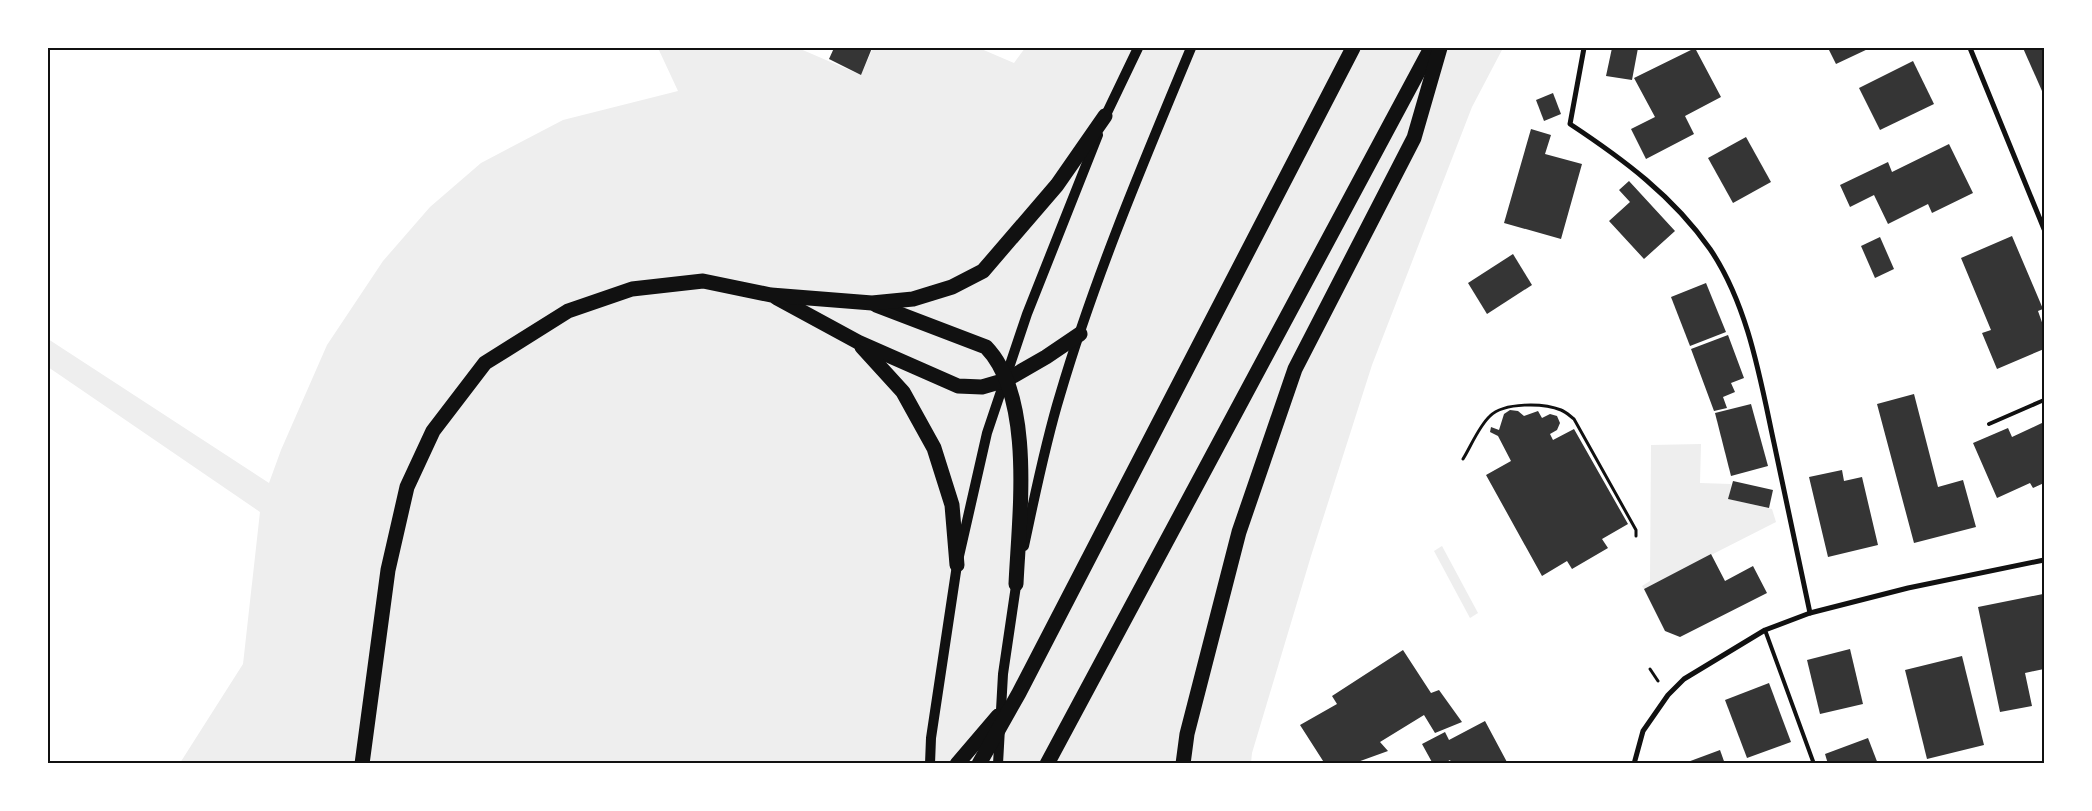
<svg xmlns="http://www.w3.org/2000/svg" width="2092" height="811" font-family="'Titillium Web',sans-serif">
<rect width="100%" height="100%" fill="#fff"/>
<g fill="#eee">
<path d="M658,48H798L861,75L873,48H979L1014,63L1025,48H1503L1472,107L1372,365L1311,556L1252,753L1251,763H180L243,664L260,512L48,367V339L269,483L281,450L327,345L383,261L430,207L481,163L563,120L678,91Z"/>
<path d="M1701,444L1700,483L1731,484L1729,499L1772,509L1776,522L1644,589L1642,586L1650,581L1651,445Z"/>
<path d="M1442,546L1478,613L1470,618L1434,551Z"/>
</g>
<g fill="#353535">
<path d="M834,48H872L861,75L829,59Z"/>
<path d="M1612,48H1638L1632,80L1606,76Z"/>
<path d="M1695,48L1721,97L1685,116L1694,134L1646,159L1631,129L1655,117L1634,78Z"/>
<path d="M1828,48H1870L1836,64Z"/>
<path d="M2023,48H2044V90L2042,91Z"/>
<path d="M1913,61L1934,104L1880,130L1859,88Z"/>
<path d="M1553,93L1561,114L1544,121L1536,100Z"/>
<path d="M1531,129L1551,135L1545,154L1582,164L1561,239L1504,223Z"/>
<path d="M1746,137L1771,182L1733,203L1708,158Z"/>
<path d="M1949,144L1973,193L1932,213L1928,204L1888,224L1874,195L1850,207L1840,185L1888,162L1892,172Z"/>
<path d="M1629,181L1675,231L1644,259L1609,221L1630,202L1619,190Z"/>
<path d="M2012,236L2043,309L2038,311L2044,328V349L1997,369L1982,333L1991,330L1961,258Z"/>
<path d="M1880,237L1894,269L1875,278L1861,246Z"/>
<path d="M1513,254L1532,285L1487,314L1468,283Z"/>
<path d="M1706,283L1726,332L1690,346L1671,297Z"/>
<path d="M1728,335L1744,378L1731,383L1735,392L1723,397L1727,408L1714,411L1691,349Z"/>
<path d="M1914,394L1938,487L1963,480L1976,527L1914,543L1877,404Z"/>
<path d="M1751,404L1768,466L1731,476L1715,413Z"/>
<path d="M1510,410L1518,411L1524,416L1538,411L1542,418L1550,414L1557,416L1560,423L1557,430L1550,434L1553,440L1574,429L1628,524L1602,539L1608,548L1572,569L1567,561L1542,576L1486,475L1511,461L1498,436L1490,432L1491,427L1499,430L1504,414Z"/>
<path d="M2044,422V483L2033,488L2030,483L1997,498L1973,443L2008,428L2012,437Z"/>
<path d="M1842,470L1844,481L1862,477L1878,545L1828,557L1809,477Z"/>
<path d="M1733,481L1773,490L1769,508L1728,499Z"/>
<path d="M1711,554L1725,581L1753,566L1767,593L1680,637L1665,631L1644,589Z"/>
<path d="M2043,594L2044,669L2025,673L2032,706L2000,712L1978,607Z"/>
<path d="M1850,649L1863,704L1820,714L1807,660Z"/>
<path d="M1403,650L1431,693L1439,690L1462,722L1435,733L1424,715L1380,742L1388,751L1352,764H1325L1300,725L1337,704L1332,696Z"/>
<path d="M1962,656L1984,745L1927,759L1905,670Z"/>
<path d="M1769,683L1791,742L1747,758L1725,700Z"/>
<path d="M1485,721L1508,764H1452L1450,760L1443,764H1433L1422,744L1445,732L1449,740Z"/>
<path d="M1868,738L1878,764H1828L1825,754Z"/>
<path d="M1720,750L1725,764H1685V763Z"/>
</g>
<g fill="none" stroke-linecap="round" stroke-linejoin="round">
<g stroke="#111" stroke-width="3">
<path d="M1463,459C1471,446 1479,426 1490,416C1504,402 1544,403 1561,410C1566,412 1570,416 1574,419L1636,530V536"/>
<path d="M1650,669L1658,681"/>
</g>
<g stroke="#111" stroke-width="4">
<path d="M1989,424L2044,400"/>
<path d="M1765,630L1814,764"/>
</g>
<g stroke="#111" stroke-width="5">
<path d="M1584,48L1570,124C1623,159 1673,196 1710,249C1748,305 1760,378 1774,443C1786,499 1798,556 1810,613"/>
<path d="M1970,48L2044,229"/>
<path d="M1634,764L1643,731L1668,695L1684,679L1765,630L1810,613L1908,588L2044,560"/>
</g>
<g stroke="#111" stroke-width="10">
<path d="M1103,121L1138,48"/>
<path d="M1024,546C1035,495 1045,444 1060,395C1095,276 1144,161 1191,48"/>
<path d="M930,764L931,738L957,565L987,433L1027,314L1098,135"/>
<path d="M998,764L1003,674L1017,579"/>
</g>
<g stroke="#111" stroke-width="15">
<path d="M777,298L858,342L958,386L982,387L1006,380L1046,357L1080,334"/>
<path d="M876,305L986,347C1035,398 1019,517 1016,584"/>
<path d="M862,347L903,392L934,448L952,505L957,565"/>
<path d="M362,764L388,570L407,487L433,431L485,363L568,311L632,289L703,281L771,295L872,303L913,299L952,287L983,271L1057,185L1105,116"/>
<path d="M957,764L998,716"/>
<path d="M979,764L1019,693L1353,48"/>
<path d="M1047,764L1431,48"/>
<path d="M1183,764L1187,734L1239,532L1295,369L1414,138L1440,48"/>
</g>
</g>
<rect width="2092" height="811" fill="none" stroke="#ffffff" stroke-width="98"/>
<rect x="49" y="49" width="1994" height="713" fill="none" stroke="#111" stroke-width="2"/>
</svg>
